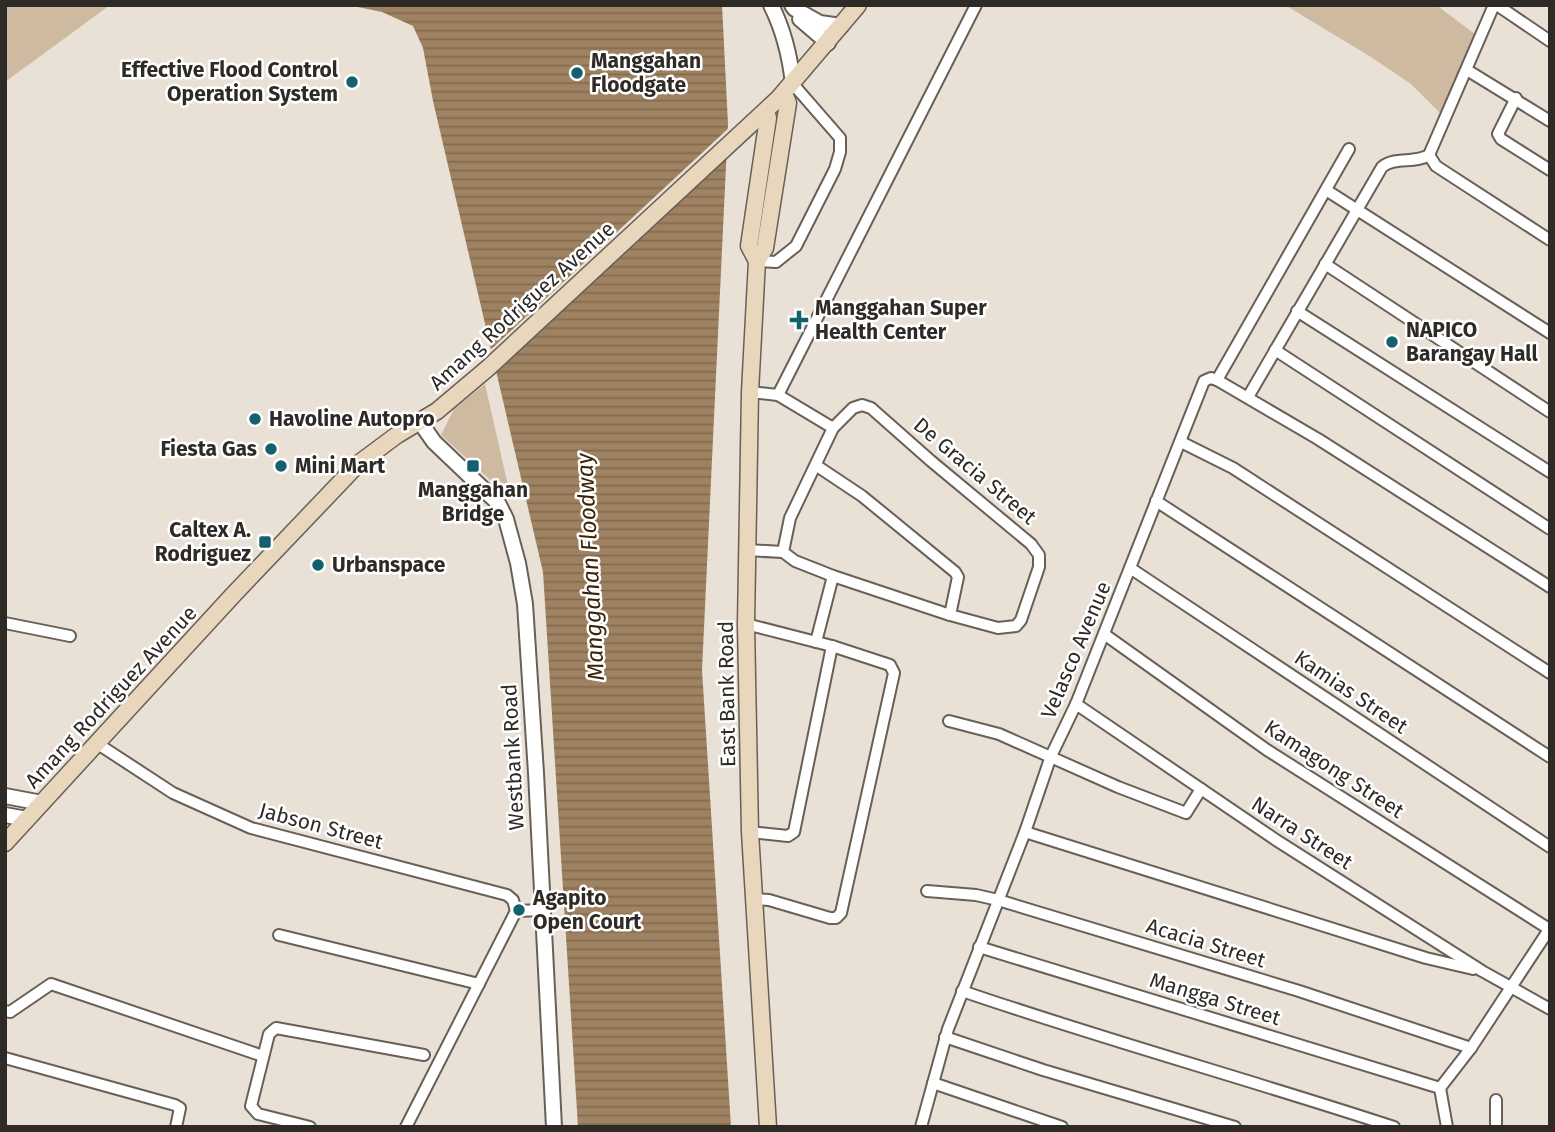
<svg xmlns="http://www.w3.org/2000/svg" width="1555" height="1132" font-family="'Fira Sans',sans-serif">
<defs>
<pattern id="water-rules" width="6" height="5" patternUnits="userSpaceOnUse" patternTransform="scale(1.75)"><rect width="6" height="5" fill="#9f8261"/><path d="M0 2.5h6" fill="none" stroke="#826b50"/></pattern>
</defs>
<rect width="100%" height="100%" fill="#eae1d6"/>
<g fill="#ceb9a1">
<path d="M5,5H110L5,82Z"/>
<path d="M1285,5H1436L1479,37L1445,118L1411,84L1371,57Z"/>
<path d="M485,384L511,499L441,435L454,409Z"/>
</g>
<path fill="url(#water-rules)" d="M348,5H722L728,124L702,670L731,1127H578L543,572L433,101L423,48L413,26L382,12Z"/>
<path fill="#eae1d6" d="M732,125L731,154L493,375L488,352Z"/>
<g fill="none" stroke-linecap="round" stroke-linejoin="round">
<defs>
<g id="minor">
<path d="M1497,5L1550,41"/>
<path d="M1467,70L1550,121"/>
<path d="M1516,98L1498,134L1501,139L1550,170"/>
<path d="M1429,155L1436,166L1550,240"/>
<path d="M1326,190L1550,333"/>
<path d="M757,261L776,262L796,246L835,169L840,152V138L793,84"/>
<path d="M1325,264L1550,412"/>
<path d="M1297,311L1550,472"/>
<path d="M1275,350L1550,529"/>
<path d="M1217,380L1349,149"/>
<path d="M750,392L778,395L833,428"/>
<path d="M778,395L976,5"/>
<path d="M1248,397L1382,167C1395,156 1415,164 1429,155L1494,5"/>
<path d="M862,405L871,408L931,461L1031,544L1039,555V567L1021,620L1016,626L998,628L950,615L833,576L795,561L783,552L790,518L833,428L853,408Z"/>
<path d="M1181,442L1233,468L1550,673"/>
<path d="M817,466L862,496L955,572L958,577L950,615"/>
<path d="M1156,501L1550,757"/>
<path d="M746,550L783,552"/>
<path d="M1130,568L1550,847"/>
<path d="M5,623L70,636"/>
<path d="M746,624L832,646L890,665L894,673L841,913L836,918H830L769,900L754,899"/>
<path d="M1104,634L1267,750L1549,929"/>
<path d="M816,642L833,576"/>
<path d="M1076,704L1276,840L1482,971L1550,1009"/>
<path d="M949,721L999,734L1118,787L1186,813L1201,789"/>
<path d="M98,744L173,793L251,828L507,895L513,900L516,911"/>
<path d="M750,832L788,836L794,832L832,646"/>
<path d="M1025,832L1426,958L1473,969"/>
<path d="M927,891L976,895L998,900L1299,991L1471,1048"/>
<path d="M516,911L542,910"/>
<path d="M279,935L479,984"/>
<path d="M979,947L1440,1088"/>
<path d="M962,991C1105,1040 1251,1080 1394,1127"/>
<path d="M5,1011L10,1012L51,984L263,1056"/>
<path d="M945,1037L1043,1070L1235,1127"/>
<path d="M5,1058L175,1105L180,1108L176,1127"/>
<path d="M933,1083L1062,1127"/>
<path d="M310,1127L258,1114L251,1106L269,1034L276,1028L424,1055"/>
<path d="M406,1127L516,911"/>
<path d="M921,1127L948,1029L1025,832L1051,756L1076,704L1204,381L1211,378L1217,380L1318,439L1550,587"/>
<path d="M1447,1127L1440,1088L1471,1048L1550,928"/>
<path d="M1496,1127V1100"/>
</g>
<g id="tertiary">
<path d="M771,5C784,31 790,56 793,84"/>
<path d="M792,5L795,9L820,23L841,26"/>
<path d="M800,19L828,43"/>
<path d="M420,422L434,442L498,503L506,519L518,563L525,604L536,773L554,1127"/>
<path d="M5,796L42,803"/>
<path d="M5,815L27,819"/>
</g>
<g id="secondary">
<path d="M766,111L768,118L749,246L757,261L750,392L746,624L750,832L768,1127"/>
<path d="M757,261L765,248L788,103L784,94"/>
<path d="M5,843L234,594L358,464L397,435L437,411L488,368L779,98L858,5"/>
</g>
</defs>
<use href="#minor" stroke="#686057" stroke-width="14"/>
<use href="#tertiary" stroke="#686057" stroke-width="18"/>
<use href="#secondary" stroke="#686057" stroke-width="19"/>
<use href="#minor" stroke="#fff" stroke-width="10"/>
<use href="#tertiary" stroke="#fff" stroke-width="14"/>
<use href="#secondary" stroke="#e9d7bd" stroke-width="16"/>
</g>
<g fill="#14616d" stroke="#fff" stroke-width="2.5">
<circle cx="577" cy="73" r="7"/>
<circle cx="352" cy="82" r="7"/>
<path d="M795.5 309.5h7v7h7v7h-7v7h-7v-7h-7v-7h7z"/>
<circle cx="1392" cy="342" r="7"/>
<circle cx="255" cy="419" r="7"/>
<circle cx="271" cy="449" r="7"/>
<circle cx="281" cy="466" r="7"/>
<rect x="466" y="459" width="14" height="14" rx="3.5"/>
<rect x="258" y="535" width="14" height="14" rx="3.5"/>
<circle cx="318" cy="565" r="7"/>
<circle cx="519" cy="910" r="7"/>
</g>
<g text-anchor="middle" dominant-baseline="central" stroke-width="5" stroke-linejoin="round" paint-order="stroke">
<g font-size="21" font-weight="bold" fill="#2e2a26" stroke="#fff" text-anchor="start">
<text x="591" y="61">Manggahan<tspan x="591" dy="24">Floodgate</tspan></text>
<text x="338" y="70" text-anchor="end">Effective Flood Control<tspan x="338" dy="24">Operation System</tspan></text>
<text x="815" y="308">Manggahan Super<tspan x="815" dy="24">Health Center</tspan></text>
<text x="1406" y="330">NAPICO<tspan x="1406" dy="24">Barangay Hall</tspan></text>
<text x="269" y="419">Havoline Autopro</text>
<text x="257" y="449" text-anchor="end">Fiesta Gas</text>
<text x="295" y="466">Mini Mart</text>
<text x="473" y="490" text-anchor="middle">Manggahan<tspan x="473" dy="24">Bridge</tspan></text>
<text x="251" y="530" text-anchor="end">Caltex A.<tspan x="251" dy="24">Rodriguez</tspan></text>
<text x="332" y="565">Urbanspace</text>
<text x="533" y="898">Agapito<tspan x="533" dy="24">Open Court</tspan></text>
</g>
<g font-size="21" fill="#2e2a26" stroke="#fff">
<text transform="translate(522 306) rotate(-42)">Amang Rodriguez Avenue</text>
<text transform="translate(975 471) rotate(40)">De Gracia Street</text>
<text transform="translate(1076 650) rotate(-67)">Velasco Avenue</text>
<text transform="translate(1351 692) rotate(34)">Kamias Street</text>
<text transform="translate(727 694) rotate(-91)">East Bank Road</text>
<text transform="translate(111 697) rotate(-47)">Amang Rodriguez Avenue</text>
<text transform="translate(513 757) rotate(-93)">Westbank Road</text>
<text transform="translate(1334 769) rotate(33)">Kamagong Street</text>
<text transform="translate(321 826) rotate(15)">Jabson Street</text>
<text transform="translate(1302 833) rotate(33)">Narra Street</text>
<text transform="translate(1206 943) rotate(17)">Acacia Street</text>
<text transform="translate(1215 999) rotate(17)">Mangga Street</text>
</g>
<g font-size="23" font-style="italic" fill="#3a2407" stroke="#fff">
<text transform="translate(590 567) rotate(-93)">Manggahan Floodway</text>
</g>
</g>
<rect width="1555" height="1132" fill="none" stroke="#2e2a26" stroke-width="14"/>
</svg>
